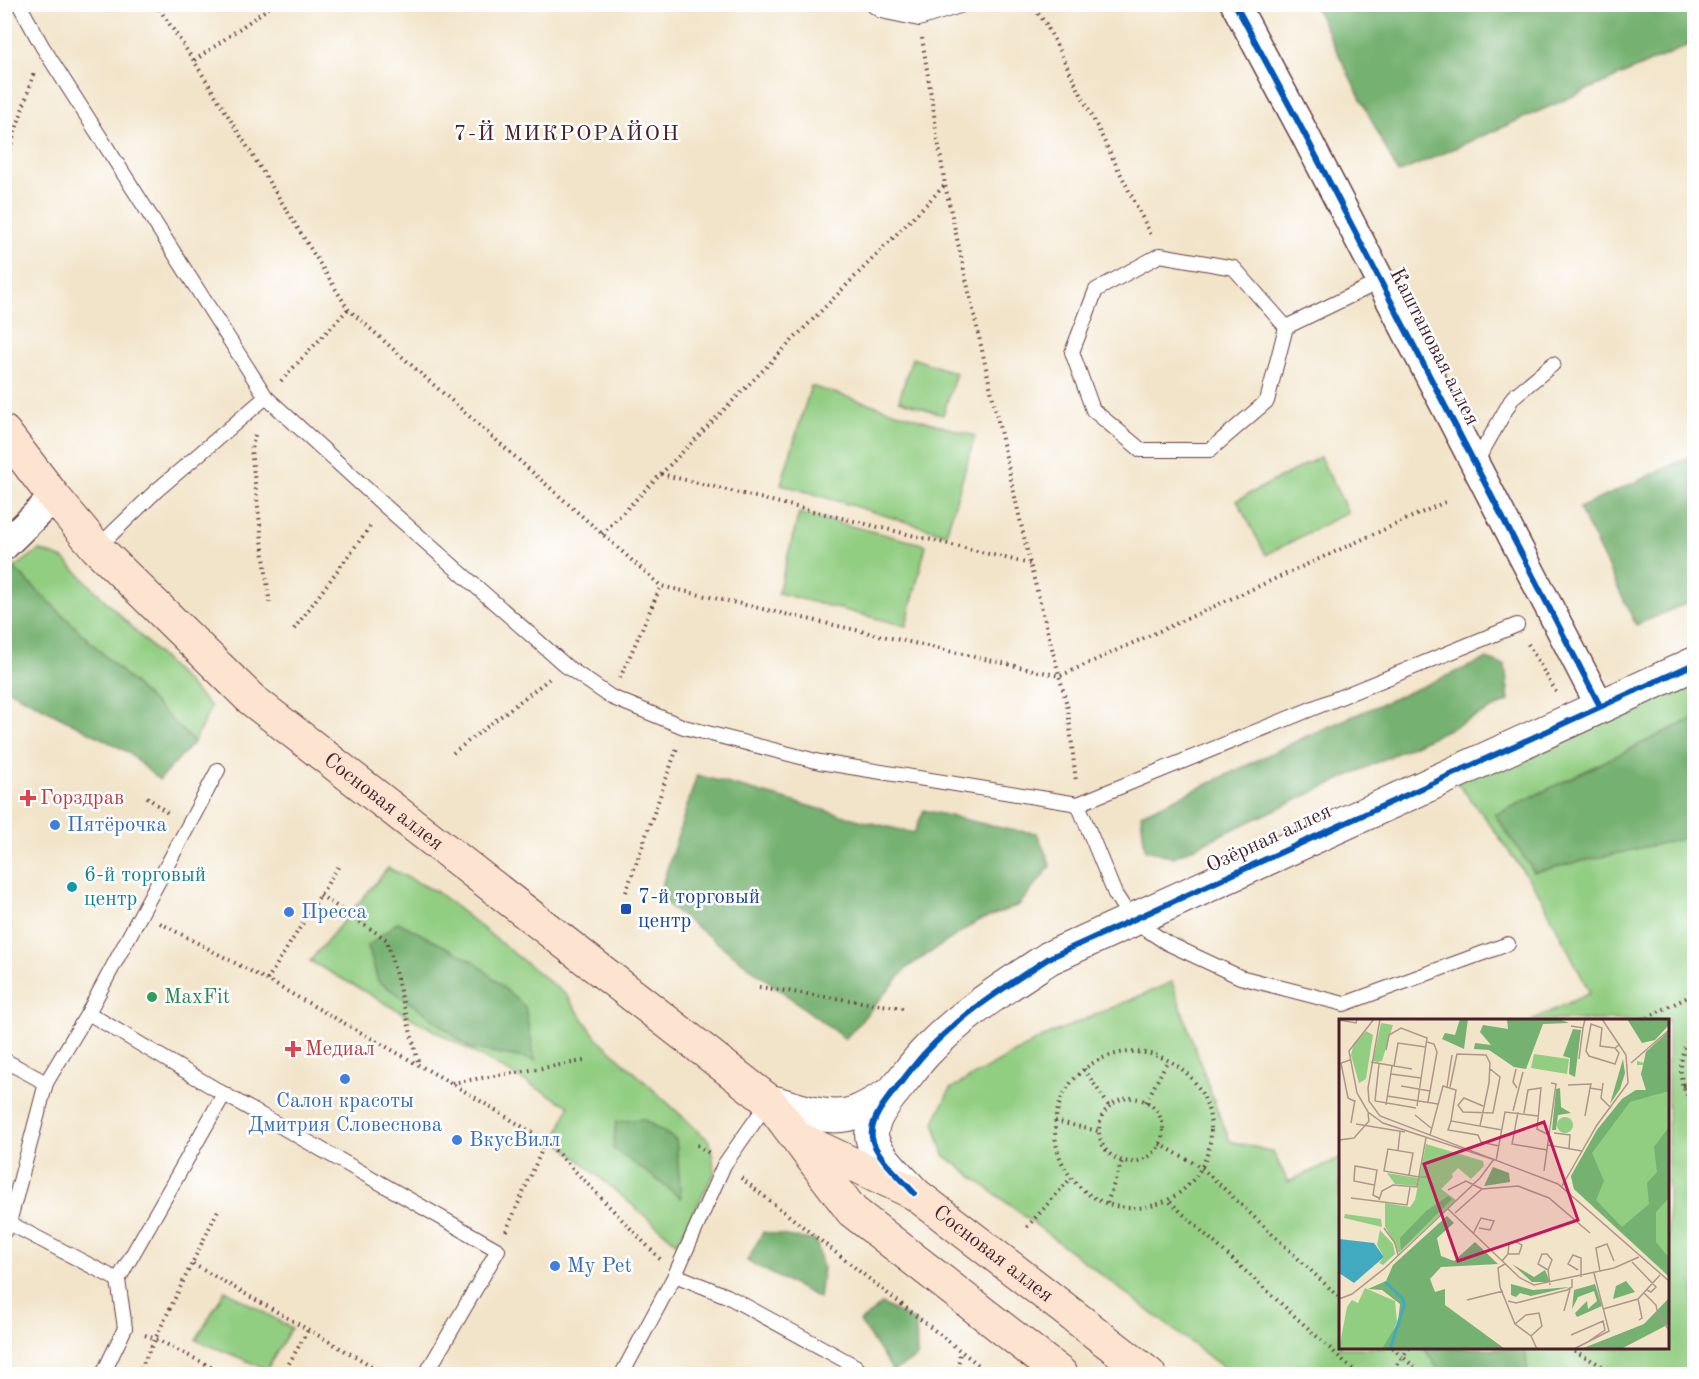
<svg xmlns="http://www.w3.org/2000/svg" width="1699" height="1379" font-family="'Old Standard TT',serif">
<rect width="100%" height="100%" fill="#fff"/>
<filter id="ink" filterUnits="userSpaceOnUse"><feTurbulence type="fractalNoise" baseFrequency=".0167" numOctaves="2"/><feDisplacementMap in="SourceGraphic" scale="12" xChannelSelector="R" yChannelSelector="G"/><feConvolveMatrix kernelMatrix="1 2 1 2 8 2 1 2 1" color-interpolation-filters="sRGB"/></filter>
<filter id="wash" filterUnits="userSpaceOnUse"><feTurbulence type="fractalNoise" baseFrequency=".008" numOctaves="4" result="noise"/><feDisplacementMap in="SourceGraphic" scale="24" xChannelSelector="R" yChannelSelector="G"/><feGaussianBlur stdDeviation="1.35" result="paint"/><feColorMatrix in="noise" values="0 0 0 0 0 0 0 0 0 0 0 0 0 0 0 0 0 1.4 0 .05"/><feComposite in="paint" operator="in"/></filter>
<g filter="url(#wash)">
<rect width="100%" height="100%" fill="#f2e4c9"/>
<g fill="#92ce82" stroke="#6e7656" stroke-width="1.5" fill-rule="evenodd">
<path d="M912,358L956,373L943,415L899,400Z"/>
<path d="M811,386L975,436L946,534L781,484Z"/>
<path d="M1320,457L1348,512L1266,555L1237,500Z"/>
<path d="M799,513L926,545L906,626L778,593Z"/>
<path d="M39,550L64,559L211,707L194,742L14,568Z"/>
<path d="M1694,674V718L1495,815L1534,872L1694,836V1374H1528L1525,1348H1668V1020H1532L1590,993L1540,895L1484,816L1454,779Z"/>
<path d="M388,868L437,892L566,995L596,1037L710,1142L715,1172L677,1243L556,1140L569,1106L310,961ZM368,946L424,1012L378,981ZM676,1140L680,1197L651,1175Z"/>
<path d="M1172,982L1217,1110L1230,1141L1273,1152L1288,1182L1340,1158V1348H1424L1441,1374H1232L944,1155L934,1122L950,1089L1041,1038Z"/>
<path d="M225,1290L291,1328L267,1369L196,1340Z"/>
</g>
<g fill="#75b170" stroke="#60684e" stroke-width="1.5">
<path d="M1314,5H1694V43L1398,173Z"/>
<path d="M1694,455V600L1636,625L1579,508Z"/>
<path d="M14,568L194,742L159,780L128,752L5,688V576Z"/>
<path d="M1486,659L1505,665L1509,701L1174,857L1145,850L1141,814L1208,784L1309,735Z"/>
<path d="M1694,718V836L1534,872L1495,815Z"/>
<path d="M697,775L863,821L914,833L924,810L1010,830L1037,833L1051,866L1019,905L976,922L908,967L845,1039L658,898Z"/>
<path d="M398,922L475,962L525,1007L535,1060L470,1048L424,1012L378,981L368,946Z"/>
<path d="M643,1119L676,1140L681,1198L651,1175L613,1149L616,1122Z"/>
<path d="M763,1232L816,1241L823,1268L819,1298L747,1261Z"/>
<path d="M882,1304L916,1322L917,1357L893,1371L860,1322Z"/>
<path d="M1424,1348H1525L1528,1374H1441Z"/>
</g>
</g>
<g filter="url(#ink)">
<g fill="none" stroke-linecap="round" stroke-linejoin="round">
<defs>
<g id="service">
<path d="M19,4L42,46L266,397L385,506L566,666L611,697L684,727L820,762L1078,804L1517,625"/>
<path d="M871,4L881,11L919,19L966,4"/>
<path d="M1286,327L1234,268L1160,255L1096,290L1072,352L1093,410L1141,450H1210L1267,401L1286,327L1381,281"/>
<path d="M1475,464L1513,397L1553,364"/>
<path d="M97,548L156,491L266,397"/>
<path d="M1078,804L1115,894L1132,920L1167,943L1240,977L1344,1004L1508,944"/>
<path d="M88,1013L224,1094L498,1250L426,1374"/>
<path d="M4,1060L46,1083"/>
<path d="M9,1223L118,1280L125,1328L103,1374"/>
<path d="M4,1232L9,1223L46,1083L88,1013L218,770"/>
<path d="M675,1275L727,1296L855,1366L863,1374"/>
<path d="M118,1280L224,1094"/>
<path d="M622,1374L675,1275L724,1165L769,1101"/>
</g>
<g id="minor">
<path d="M1235,4L1303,131L1600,706"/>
<path d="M4,546L54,497"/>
</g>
<g id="tertiary">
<path d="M769,1101C796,1108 829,1123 857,1112C868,1108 879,1100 890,1094"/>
<path d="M914,1193C903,1180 875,1156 872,1138C869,1120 887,1099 898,1086C907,1075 915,1064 924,1054C960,1015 1005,987 1049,958L1694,664"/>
</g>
<g id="secondary">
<path id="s1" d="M4,432L54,497L97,548L251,699L769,1101L852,1211L1061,1374"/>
<path id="s2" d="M800,1139L914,1193L1149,1374"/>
</g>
</defs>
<use href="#service" stroke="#633d43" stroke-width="16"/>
<use href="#minor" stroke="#633d43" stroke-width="31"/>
<use href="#tertiary" stroke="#633d43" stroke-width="35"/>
<use href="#secondary" stroke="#633d43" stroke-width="35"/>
<g stroke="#633d43" stroke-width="4" stroke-dasharray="1.5 4.5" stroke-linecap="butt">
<path d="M156,4L194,61"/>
<path d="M274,4L194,61L348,309L661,586L1060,676L1445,502"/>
<path d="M1031,4L1046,24L1151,235"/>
<path d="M922,38L945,185L1030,564L1068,709L1076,782"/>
<path d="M4,167L34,73"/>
<path d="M281,381L348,309"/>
<path d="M255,435L251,450L270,606"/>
<path d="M661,474L1030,564"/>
<path d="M602,534L944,186"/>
<path d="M294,629L372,524"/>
<path d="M1528,644L1556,692"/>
<path d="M620,678L661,586"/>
<path d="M453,753L549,679"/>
<path d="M147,797L170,815"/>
<path d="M626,892L677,748"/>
<path d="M320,895L387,940L419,1065"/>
<path d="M160,923L267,980L451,1083L546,1141L660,1259"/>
<path d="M267,980L340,864"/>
<path d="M759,987L903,1008"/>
<path d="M1642,1020L1694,994"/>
<path d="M1694,1032C1682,1044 1678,1069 1683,1086C1685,1093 1691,1100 1694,1107"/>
<circle cx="1133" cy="1130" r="78"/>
<path d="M1084,1069L1109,1106"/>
<path d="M452,1083L584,1061"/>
<path d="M1683,1086L1694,1084"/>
<circle cx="1131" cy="1130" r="32"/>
<path d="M1146,1102L1168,1060"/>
<path d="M1055,1121L1098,1131"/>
<path d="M1160,1144L1202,1168L1340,1298"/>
<path d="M697,1145L709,1153"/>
<path d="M741,1178L990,1374"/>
<path d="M1170,1202L1358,1374"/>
<path d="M1107,1203L1122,1161"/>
<path d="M1027,1227L1071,1178"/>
<path d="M506,1231L546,1141"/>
<path d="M193,1264L386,1374"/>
<path d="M145,1335L156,1339L225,1374"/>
<path d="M1392,1348L1403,1357L1409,1348"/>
<path d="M1569,1348L1617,1374"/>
<path d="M138,1374L218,1210"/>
<path d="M283,1374L308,1330"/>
<path d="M957,1374L960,1352"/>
<path d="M1389,1374L1403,1357L1422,1374"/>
<path d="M1676,1374L1681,1372L1685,1374"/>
</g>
<use href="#service" stroke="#fff" stroke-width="14"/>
<use href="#minor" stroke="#fff" stroke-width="28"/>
<use href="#tertiary" stroke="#fff" stroke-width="33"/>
<use href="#secondary" stroke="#fde4d1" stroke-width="33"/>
<defs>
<g id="cycleway">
<path d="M1235,4L1303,131L1600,706"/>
<path d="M914,1193C903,1180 875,1156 872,1138C869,1120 887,1099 898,1086C907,1075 915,1064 924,1054C960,1015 1005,987 1049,958L1694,664"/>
</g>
</defs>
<use href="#cycleway" stroke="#fff" stroke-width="10"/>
<use href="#cycleway" stroke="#0057b8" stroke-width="6"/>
</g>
</g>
<g fill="#e0444e" stroke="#fff" stroke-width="2">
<path d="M25 789h6v6h6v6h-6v6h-6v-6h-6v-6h6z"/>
<path d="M290 1040h6v6h6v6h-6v6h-6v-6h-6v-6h6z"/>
</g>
<g fill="#3f7fe0" stroke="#fff" stroke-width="2">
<circle cx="55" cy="825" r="6"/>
<circle cx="289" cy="912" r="6"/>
<circle cx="345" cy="1079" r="6"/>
<circle cx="457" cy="1140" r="6"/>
<circle cx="555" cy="1266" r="6"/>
</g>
<circle fill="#0f9aa8" stroke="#fff" stroke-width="2" cx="72" cy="887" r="6"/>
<rect fill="#1a4fb4" stroke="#fff" stroke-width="2" x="620" y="903" width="12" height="12" rx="3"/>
<circle fill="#2e9e5b" stroke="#fff" stroke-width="2" cx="152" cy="997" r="6"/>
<g text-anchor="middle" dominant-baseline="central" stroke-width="5" stroke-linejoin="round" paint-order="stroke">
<g font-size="21" fill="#4a1f2b" stroke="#fff">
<text transform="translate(1434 347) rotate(63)">Каштановая аллея</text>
<text stroke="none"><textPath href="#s1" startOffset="532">Сосновая аллея</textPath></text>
<text transform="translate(1269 839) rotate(-25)">Озёрная аллея</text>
<text stroke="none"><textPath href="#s2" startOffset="226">Сосновая аллея</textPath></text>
</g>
<g font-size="21" fill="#be3a42" stroke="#fff" text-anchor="start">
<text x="40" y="798">Горздрав</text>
<text x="305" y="1049">Медиал</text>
</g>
<g font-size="21" fill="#366cbe" stroke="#fff" text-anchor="start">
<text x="67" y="825">Пятёрочка</text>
<text x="301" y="912">Пресса</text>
<text x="345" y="1101" text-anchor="middle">Салон красоты<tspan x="345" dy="24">Дмитрия Словеснова</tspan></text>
<text x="469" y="1140">ВкусВилл</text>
<text x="567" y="1266">My Pet</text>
</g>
<g font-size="21" fill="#0d838f" stroke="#fff" text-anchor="start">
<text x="84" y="875">6-й торговый<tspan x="84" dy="24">центр</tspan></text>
</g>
<g font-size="21" fill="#164399" stroke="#fff" text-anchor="start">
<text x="638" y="897">7-й торговый<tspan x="638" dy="24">центр</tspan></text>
</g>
<g font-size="21" fill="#27864d" stroke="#fff" text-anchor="start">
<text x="164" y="997">MaxFit</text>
</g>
<g font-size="22" letter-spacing="1.5" fill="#4a1f2b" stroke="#fff">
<text x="567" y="134">7-Й МИКРОРАЙОН</text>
</g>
</g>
<g transform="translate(1339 1019)">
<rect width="330" height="330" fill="#f2e4c9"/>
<path d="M42,4L54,6L43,42L38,43L34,42ZM27,12L34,16L27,60L20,64L12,36L15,24ZM330,12V258L235,170L232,157L258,111L283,80L297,71H307L302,55L305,46H298V42L305,44L307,33ZM195,35L230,40L228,55L192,49ZM218 106a8 8 0 1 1 16 0a8 8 0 1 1-16 0ZM87,125L144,142L145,147L132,160L119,149L113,155L114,158L102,170L117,181L60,234L46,207V184L71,188L76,181ZM48,154L79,159L78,167L56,165ZM6,195L42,200L43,208L5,199ZM41,211L54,225L56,235L44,246L40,244L45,238L38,226ZM26,269L56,282L58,303L45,330H0L8,288L13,281L19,284Z" fill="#92ce82"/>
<path d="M121,0H129L125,30L103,20L106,14L116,16ZM168,0H220L230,4L204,5L187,50L175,48L150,31L135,30L136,24L152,26L141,13L144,6L169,10ZM288,0H330V6L316,21L303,24ZM234,10L242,11L236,58L230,55L231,39L224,37ZM330,12V72L291,83L253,134L265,162L257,181L283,208L310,185L308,164L318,153L315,128L330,108V179L317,193V223L330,239L329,256L235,170L232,157L258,111L283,80L297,71H307L302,55L307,33ZM284,40L286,54L281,70L271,85ZM221,69L222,88L232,94L219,96L217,111H213L217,70ZM154,148L170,154L171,163L145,167ZM109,177L113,180L62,231L61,219L87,192ZM108,197L115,204L98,219L102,237L115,242L136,223L159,245L102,248L91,260L96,273L106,270V286L166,330H43L59,303L61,285L43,271L29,270L47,262L54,246ZM173,245L195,258L206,251L211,263H193ZM287,262L296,273L274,280L277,267ZM172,265L194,271L231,268L192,277L181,274L177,278L172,276ZM256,265L263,287L238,298L236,294L248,282L249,290L258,282L255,272L239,278L233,290L235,271ZM330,279V305L282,330H242L305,305Z" fill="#75b170"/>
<path d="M0,220L35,224L45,238L15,264L0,254Z" fill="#41aac0"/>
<path fill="none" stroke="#41aac0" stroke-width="3" d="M46,263L64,280L65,287L51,330"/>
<path fill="none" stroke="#af958a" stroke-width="1.5" d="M35,0L10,32L18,74L29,93L44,104L153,140M41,0L29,69L30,82L41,97L219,165L330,262M0,1L17,4L18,0M232,7L244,9L246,0M88,23L95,25L98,33L89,83M276,29L280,34L276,45L250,37L247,32L252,5L263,9L261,27L276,29L281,25M47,31L50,16L62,9L88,19L78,87M240,40L244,9M11,41L2,44L9,79L15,82M32,43L73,50M292,44L330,11M40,45L36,82L77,89M55,47L59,24L87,28M177,50L174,63L178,69M52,55L82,59M264,64L262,79L272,89M229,66L252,65L251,69M62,67L91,72M108,68L113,36M111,68L118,35L147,36L151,44L150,64L141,107M48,77L99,85M47,86L53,47M144,87L125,79L119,86L124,93L154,94L161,58L150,49M174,92L184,53M179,93L173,125L208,131M185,94L189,71L202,69L198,110L208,115M76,96L92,109M246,97L251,69L263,71M112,102L109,111L139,116L142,123L160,127M12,104L16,81M17,105L66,113M215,114L231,116L230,129M91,116L104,67L117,71L112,102L163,111M0,121L15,119L30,102L29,94M209,126L243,132M59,131L61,113M157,142L166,93L199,97M205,152L217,65L212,64M70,156L74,134L49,130L45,152L80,158H88M35,166L15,162L16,147L38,151L34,176L40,179M223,167L258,106L289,64L287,36L263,0M109,171L127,162L143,170M12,179L68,186L71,168M40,181L43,172L54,166L78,168L87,119M109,190L181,259L195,266L275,249L300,238M116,194L143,170L179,167L210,179L251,214M45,209L56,224L59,236M134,215L142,199L155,202L151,211L140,209M163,242L169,235L170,224L176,222L183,226L180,235H169M293,243L317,268L312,273L308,271M166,245L159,249L161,268L176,305L192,317L198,330M209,251L199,245L203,235H208L213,241L209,251L211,266M239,251L229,245L234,236L242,239V258M261,253L257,229L268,225L275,242M305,274L317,286L319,296L330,311M0,280L13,275L46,249L141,159L155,140M299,280L303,299L300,301M128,281L164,272M169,282L177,284L228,271L233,268V260M264,290L299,280L321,256M225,292L231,270M176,305L187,296L200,294L203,307L192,317M232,316L264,302L266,311L250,322M235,330L270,312L255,254"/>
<path fill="#c2185b" fill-opacity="0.15" stroke="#c2185b" stroke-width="3" d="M205,103L239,201L119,242L85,145Z"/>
<rect width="330" height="330" fill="none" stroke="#4a1f2b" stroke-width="3"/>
</g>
<rect width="1699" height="1379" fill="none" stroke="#fff" stroke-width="24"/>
</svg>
